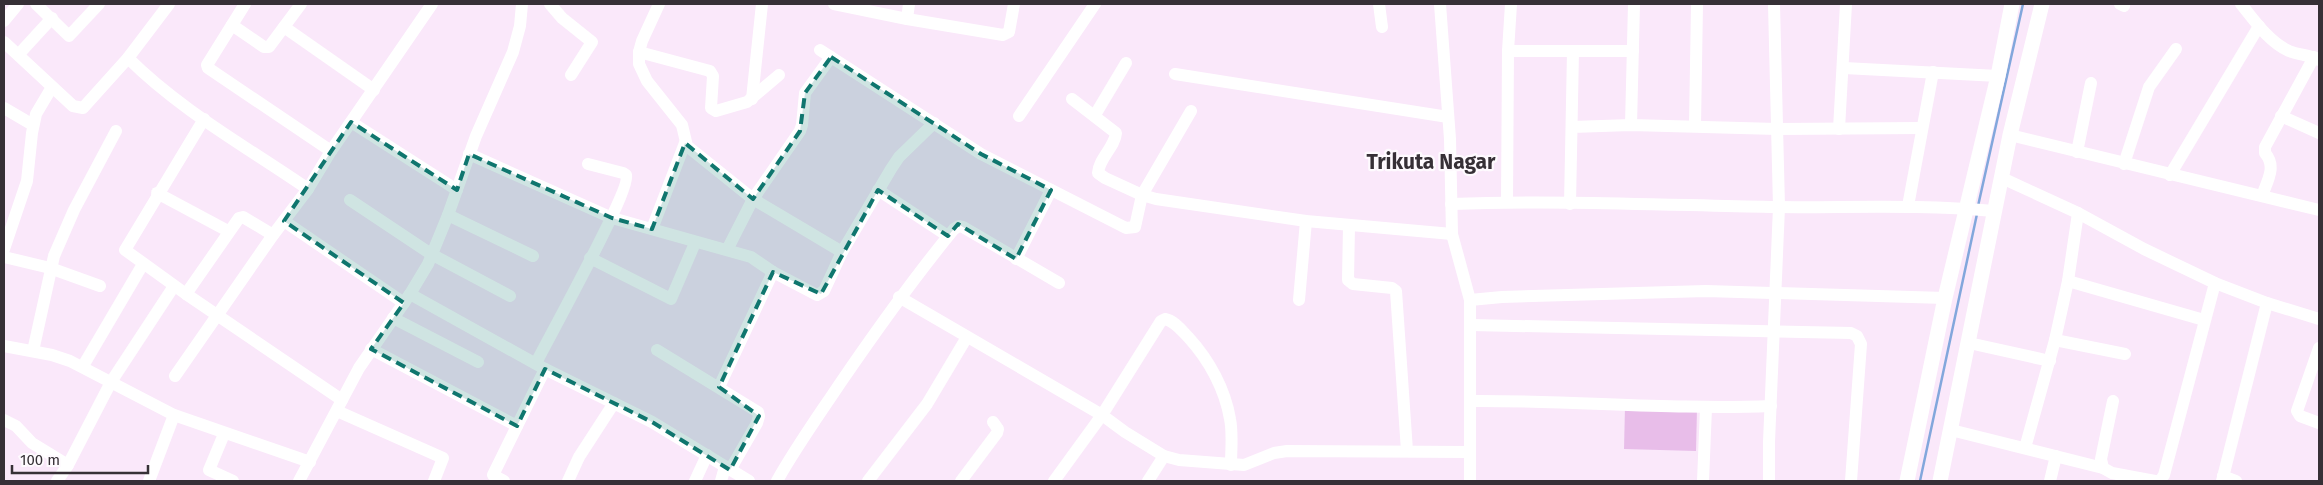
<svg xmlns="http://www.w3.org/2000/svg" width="2323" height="485" font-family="'Fira Sans',sans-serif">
<rect width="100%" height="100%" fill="#fae8fa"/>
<path fill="#e8bde9" d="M1625,407L1697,409L1696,451L1624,449Z"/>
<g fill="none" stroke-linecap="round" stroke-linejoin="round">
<g stroke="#82a7dc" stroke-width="2.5">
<path d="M1978,206L2023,4"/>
<path d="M1920,481L1977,214"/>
</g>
<g stroke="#fff" stroke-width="12">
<path d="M36,4L69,36L99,4"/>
<path d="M245,4L207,65L208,68L331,151"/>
<path d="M550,4L562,18L592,42L571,75"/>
<path d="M659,4L642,41L639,52V64L647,81L682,125L687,146L753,199L842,252"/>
<path d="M834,4L907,19L1003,35L1009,32L1014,4"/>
<path d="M1379,4L1382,27"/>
<path d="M1440,4L1450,139L1452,234L1470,300V481"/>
<path d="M2120,4L2124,6"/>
<path d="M2241,4C2254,20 2269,42 2289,51C2299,55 2310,55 2319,60"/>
<path d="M907,19L909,4"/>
<path d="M4,21L18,4"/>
<path d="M232,25L264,47H269L301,4"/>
<path d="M284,27L374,90"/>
<path d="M4,42L73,106L83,108L128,58L169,4"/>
<path d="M820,50L981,154L1126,228L1135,227L1142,195L1191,111"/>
<path d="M1508,51H1633"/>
<path d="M639,52L710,71L713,76L711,108L716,111L747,102L779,75"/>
<path d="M19,54L52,18"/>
<path d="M128,58C180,110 247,147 308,189"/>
<path d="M1844,68L1998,76"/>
<path d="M1175,74L1448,117"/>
<path d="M752,99L762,4"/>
<path d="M1072,99L1116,133C1115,147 1099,158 1098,173L1105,178L1142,195L1156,199L1306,221L1452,234"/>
<path d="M4,108L33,125"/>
<path d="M1095,115L1126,63"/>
<path d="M1019,116L1095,4"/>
<path d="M2281,116L2319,133"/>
<path d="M204,119L125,250L186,294L342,400"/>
<path d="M351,122L457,190"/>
<path d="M1631,125L1634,4"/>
<path d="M1695,126L1697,4"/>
<path d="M1572,127L1631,125L1777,129L1921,128"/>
<path d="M1839,129L1846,4"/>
<path d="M2010,135L2319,210"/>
<path d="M2077,152L2091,83"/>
<path d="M469,154L612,218L751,257L773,272L817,295L824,291L842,252L891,169L899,157L934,123"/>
<path d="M2124,164L2149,87L2176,49"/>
<path d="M2170,175L2259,26"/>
<path d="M2002,178L2078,213L2144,249L2215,283L2267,303L2319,319"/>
<path d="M878,190L948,236"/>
<path d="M157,193L228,231"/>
<path d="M2262,196C2267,181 2277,167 2265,153V147L2314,57"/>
<path d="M350,200L431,254L510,296"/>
<path d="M1507,202L1508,51L1511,4"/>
<path d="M1451,204C1557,200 1663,205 1770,207C1844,208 1919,204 1993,211"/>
<path d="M1570,204L1573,51"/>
<path d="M1908,206L1933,72"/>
<path d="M448,215L533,256"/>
<path d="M284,221L404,303"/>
<path d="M1349,226L1348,280L1353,284L1392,288L1396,291L1407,451"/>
<path d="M652,229L685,143"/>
<path d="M4,249L27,181L32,133L36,114L52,87"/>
<path d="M727,250L753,199L800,131L802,125L805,93L831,57"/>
<path d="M4,257L50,268L100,286"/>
<path d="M590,258L671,299L695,243"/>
<path d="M1016,259L1051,190"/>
<path d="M2068,281L2204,320"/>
<path d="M186,294L239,218L243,217L273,235"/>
<path d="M410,294L545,369L652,422L749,481"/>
<path d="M899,297L1102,415L1125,432L1164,456L1179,460L1244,465L1274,453L1287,451L1469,452"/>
<path d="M1299,300L1306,221"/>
<path d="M1470,300L1502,297L1706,291L1945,298"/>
<path d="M393,318L478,362"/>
<path d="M1471,325L1851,333L1857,336L1861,344L1851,481"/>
<path d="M2055,340L2125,354"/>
<path d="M1969,343L2050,361"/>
<path d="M4,346L52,355L70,361L174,415L310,462"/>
<path d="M2319,348L2297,411L2300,416L2319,423"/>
<path d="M371,349L517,426"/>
<path d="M657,350L758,412L759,416L757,423L730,470"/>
<path d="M33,351L54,256L74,210L116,131"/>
<path d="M536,363C548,339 632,188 626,175L623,173L588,164"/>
<path d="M83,366L143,264"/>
<path d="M175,376L273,235L308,189L331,151L432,4"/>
<path d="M719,387L773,272"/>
<path d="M1470,401C1570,400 1670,410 1771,406"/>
<path d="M2113,401L2101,459L2103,468L2112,473L2155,481"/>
<path d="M337,411L443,458L434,481"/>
<path d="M4,420L16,426L32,443L68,465"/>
<path d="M1951,430L2103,468"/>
<path d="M224,434L209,470L233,481"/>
<path d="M2025,448L2055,340L2068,281L2078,213"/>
<path d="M2223,476L2236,481"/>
<path d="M57,481L68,465L111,382L174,286"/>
<path d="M149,481L174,415"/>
<path d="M299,481L359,368L410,294L428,264L448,215L476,136L513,52L520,26L522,4"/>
<path d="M504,481L493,475L545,369"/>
<path d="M568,481L579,457L614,403"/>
<path d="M695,481L707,455"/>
<path d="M721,481L725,467"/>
<path d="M777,481C796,447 819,415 841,382C878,328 912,280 954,229L959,226L963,227L1059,283"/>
<path d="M868,481L927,404L967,337"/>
<path d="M961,481L997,433L998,429L993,422"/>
<path d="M1054,481L1102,415L1161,321L1165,319C1175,321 1182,331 1189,338C1209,360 1225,389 1230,419C1233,433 1231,450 1231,465"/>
<path d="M1148,481L1164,456"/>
<path d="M1703,481L1706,408"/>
<path d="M1769,481V442L1779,207L1774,4"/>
<path d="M2050,481L2056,456"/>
<path d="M2158,481H2160L2164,475L2215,283"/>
<path d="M2222,481L2267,303"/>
</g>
<g stroke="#fff" stroke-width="15">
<path d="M1907,481L1945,298L1998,76L2012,4"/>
<path d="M1940,481L2010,135L2042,4"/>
</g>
</g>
<path fill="#0f766e" fill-opacity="0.2" stroke="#0f766e" stroke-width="4" stroke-dasharray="10 6" stroke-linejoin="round" d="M831,57L981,154L1051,190L1016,259L958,224L948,236L878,190L821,294L773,272L719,387L759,416L730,470L652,422L545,369L517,426L371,349L404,303L284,221L351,122L457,190L469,154L612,218L652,229L685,143L753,199L800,131L805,93Z"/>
<g text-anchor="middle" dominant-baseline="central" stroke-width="4.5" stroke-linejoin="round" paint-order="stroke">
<g font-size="21" font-weight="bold" fill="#363036" stroke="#fefafe">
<text x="1431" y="162">Trikuta Nagar</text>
</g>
</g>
<rect width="2323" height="485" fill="none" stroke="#363036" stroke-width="10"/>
<path d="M12 465v8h136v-8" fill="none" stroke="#363036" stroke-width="2.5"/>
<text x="20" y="465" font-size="15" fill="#363036" stroke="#fefafe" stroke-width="4" paint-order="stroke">100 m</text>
</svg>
